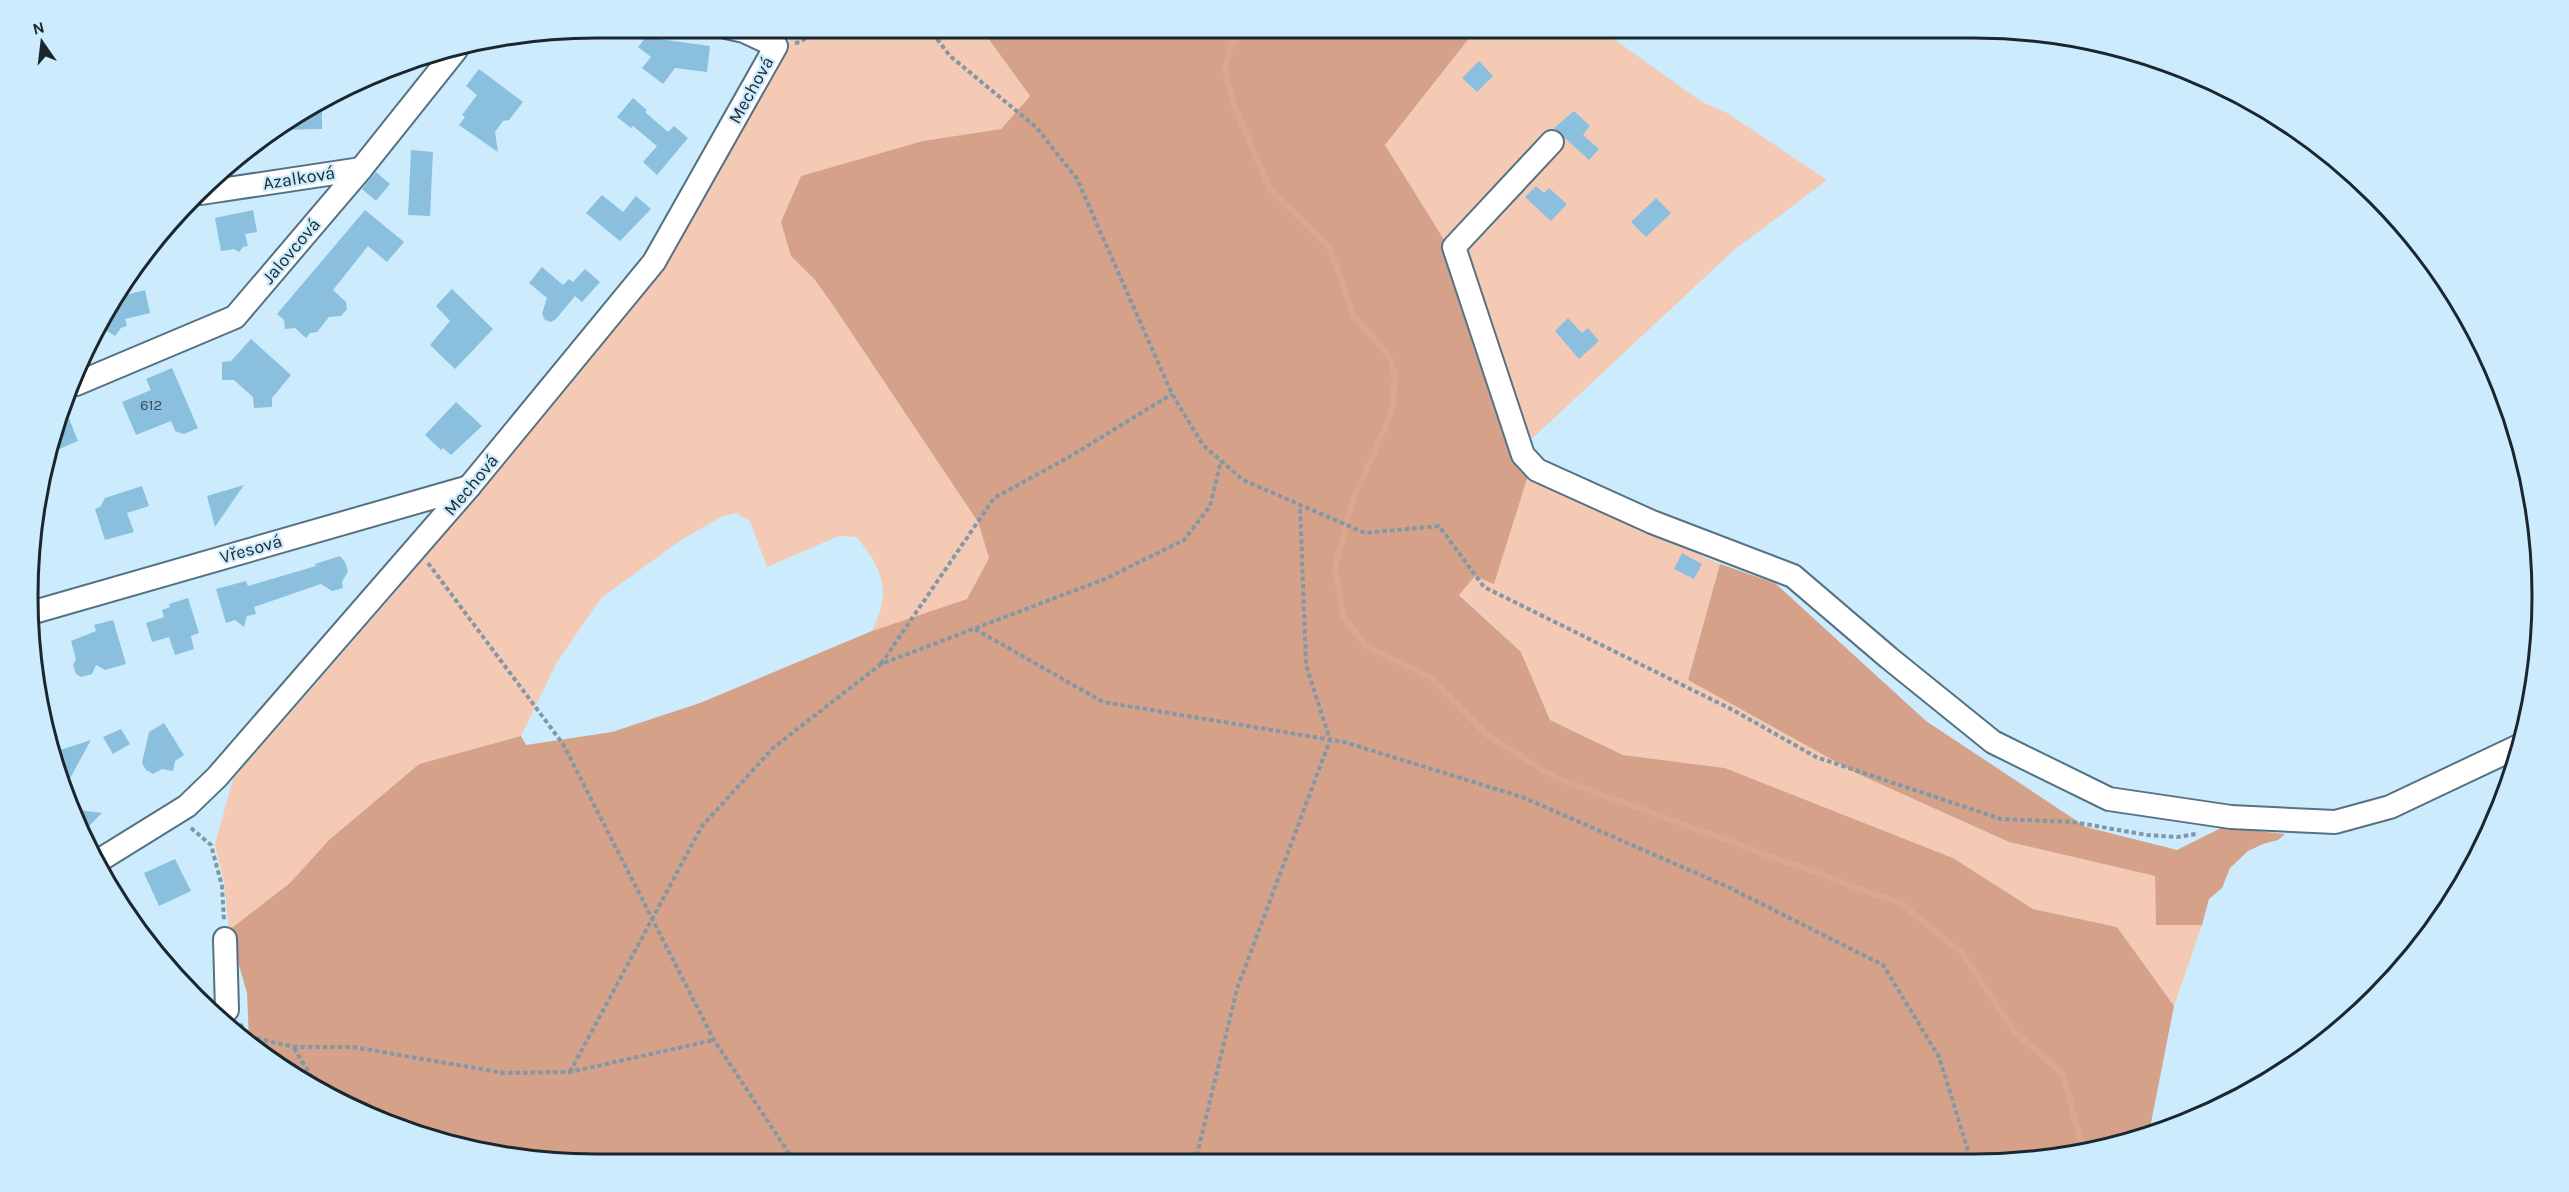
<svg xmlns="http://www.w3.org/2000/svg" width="2569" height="1192" font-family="Karla,sans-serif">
<rect width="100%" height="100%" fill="#ccebfd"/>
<g fill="#f5cab5">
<path d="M795,27H980L1030,96L1001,129L923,141L792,256L815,280L835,308L978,522L989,558L967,599L872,631C891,592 884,569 856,537L839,536L767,567L750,521L736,513L721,517L681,540L601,598L557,662L521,736L419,764L329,840L290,883L229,930L224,883L215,844L233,779L392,596L579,373L664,267L706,187L780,62Z"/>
<path d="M1478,27H1597L1702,102L1727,113L1827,180L1734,250L1522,448L1448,246L1385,145Z"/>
<path d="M1528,476L1720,564L1688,680L1858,774L2009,842L2155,876L2156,925H2202L2174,1006L2117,927L2033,909L1953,858L1725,768L1623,755L1550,720L1521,652L1459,594L1475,576L1494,583Z"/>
</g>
<g fill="#d5a188">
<path d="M980,27H1478L1385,145L1448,246L1528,476L1494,584L1475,576L1459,595L1521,652L1550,720L1623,755L1725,768L1953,858L2033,909L2117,927L2174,1006L2149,1133L2048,1160L596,1165L485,1154L379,1122L249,1041L247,993L229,930L290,883L329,840L419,764L521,736L526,745L612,732L700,703L872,631L967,599L989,558L978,522L835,308L815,280L791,256L781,222L801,176L923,141L1001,129L1030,96Z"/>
<path d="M1720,564L1775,583L1926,721L2086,827L2177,850L2223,827L2285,834L2278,840L2263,844L2248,851L2230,868L2222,888L2209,899L2202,925H2156L2155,876L2009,842L1858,774L1688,680Z"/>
</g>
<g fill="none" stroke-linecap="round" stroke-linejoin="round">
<path stroke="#dba88f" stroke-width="6" d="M1244,27L1231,45L1225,70L1233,103L1270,189L1329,247L1354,316L1390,357L1395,375L1392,412L1352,502L1335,568L1343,616L1366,646L1431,678L1487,735L1556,778L1902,904L1963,954L2015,1032L2063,1074L2083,1150"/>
</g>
<g fill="#8ac0de">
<path d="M650,32L659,39L710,46L707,72L675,68L663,84L642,68L651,57L638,47Z"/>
<path d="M1479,61L1493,76L1477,92L1462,78Z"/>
<path d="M479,69L523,102L509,120L503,121L495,132L498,152L459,125L465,117L462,115L477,95L466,86Z"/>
<path d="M633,98L647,110L645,112L668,132L674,126L688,138L657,175L643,162L657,146L633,126L631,128L617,117Z"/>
<path d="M322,99V129L274,130L311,103Z"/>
<path d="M1574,111L1590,126L1583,135L1599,149L1589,160L1554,128Z"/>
<path d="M411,150L433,152L430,216L408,215Z"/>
<path d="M376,172L390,184L376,201L362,189Z"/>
<path d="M1536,186L1544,193L1549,188L1567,204L1551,221L1525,197Z"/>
<path d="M602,195L623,212L636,196L651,209L620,241L586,213Z"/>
<path d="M1656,198L1671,213L1646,237L1631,222Z"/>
<path d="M253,210L257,232L245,234L248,246L243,247L239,252L234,249L221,251L215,218Z"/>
<path d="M365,210L404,242L387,262L368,246L333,290L346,302L347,309L341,316L329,317L317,332L310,333L306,338L295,328L285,329L284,320L277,314Z"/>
<path d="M542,267L563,285L569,279L573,282L585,269L600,282L582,302L575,296L556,319L551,322L545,320L542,314L547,298L529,283Z"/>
<path d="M452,289L493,329L455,369L430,345L450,321L436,306Z"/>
<path d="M145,290L150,313L125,319L127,326L121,328L115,336L107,331L101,332L99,323L103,312L115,298Z"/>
<path d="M1568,318L1582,333L1588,328L1599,341L1579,359L1555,331Z"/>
<path d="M251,339L291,375L272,398V407L254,408L253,397L234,380H222V362L231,361Z"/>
<path d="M172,368L198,428L184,434L175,431L171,421L136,435L122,402L151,390L146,379Z"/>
<path d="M456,402L482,426L451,455L443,448L441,450L425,435Z"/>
<path d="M66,411L78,441L50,453L52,448Z"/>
<path d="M244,485L215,527L207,496Z"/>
<path d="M142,486L149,506L127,513L134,532L105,540L95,509L100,507L105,498Z"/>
<path d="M1682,553L1702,564L1694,579L1674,569Z"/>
<path d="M340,556L345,562L348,571L342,582L343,588L332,591L321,584L254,607L256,614L247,616L244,627L235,620L226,623L216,589L246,581L248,586L316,566L315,564Z"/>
<path d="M188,598L199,633L191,636L194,649L175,655L169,637L152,642L146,623L164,617L162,610L170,607L169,604Z"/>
<path d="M113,620L126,664L105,670L96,665L92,674L81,677L76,674L73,665L76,659L71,641L96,631L94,625Z"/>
<path d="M164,723L184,755L175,761L173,771L162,769L153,774L146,770L142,763L149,732Z"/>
<path d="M121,729L130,744L113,754L103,737Z"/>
<path d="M91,740L63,791L51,753Z"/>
<path d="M71,809L102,813L82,833Z"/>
<path d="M175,859L191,891L159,906L144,873Z"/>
</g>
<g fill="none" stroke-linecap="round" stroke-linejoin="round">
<defs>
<g id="minor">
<path d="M1552,142L1454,247L1523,455L1537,470L1652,522L1793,576L1889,658L1993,742L2109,799L2231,817L2335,822L2390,807L2519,746"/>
<path d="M201,193L361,169"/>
<path d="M76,384L235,317L361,169L456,50"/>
<path d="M34,612L469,487"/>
<path d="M95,863L187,806L217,777L469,487L654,262L776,46L744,31L726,27"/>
<path d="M216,1018L227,1010L225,939"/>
</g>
</defs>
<use href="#minor" stroke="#567282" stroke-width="26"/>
<g stroke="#8198a6" stroke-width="4" stroke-dasharray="4.5 3" stroke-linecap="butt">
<path d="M928,27L950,56L1036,127L1077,179L1172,394L1203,445L1243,480L1365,533L1439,526L1484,587L1733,710L1816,757L2001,819L2073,822L2147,835L2177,837L2196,834"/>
<path d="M795,43L801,42L817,27"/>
<path d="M428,563L563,744L714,1040L796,1164"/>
<path d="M975,629L1103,702L1344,742L1522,797L1726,886L1883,965L1939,1057L1971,1160"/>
<path d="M881,664L994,498L1071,456L1172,394"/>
<path d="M191,828L211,845L222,886L224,921"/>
<path d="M240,1024L251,1037L294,1047H353L504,1073L570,1072L714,1040"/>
<path d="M294,1048L314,1081"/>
<path d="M570,1072L702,826L773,748L881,664L1105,579L1184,540L1210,506L1221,461"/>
<path d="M1195,1163L1237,989L1330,740L1306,665L1300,505"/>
</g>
<use href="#minor" stroke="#fff" stroke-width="22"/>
</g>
<g text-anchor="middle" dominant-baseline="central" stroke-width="4.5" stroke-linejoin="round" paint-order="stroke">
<g font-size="15" fill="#374d5a">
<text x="151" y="405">612</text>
</g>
<g font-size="18" fill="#1b272e" stroke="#ccebfd">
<text transform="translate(751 90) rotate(-61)">Mechová</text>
<text transform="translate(299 178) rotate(-9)">Azalková</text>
<text transform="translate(291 251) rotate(-50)">Jalovcová</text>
<text transform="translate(471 485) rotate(-50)">Mechová</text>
<text transform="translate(251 549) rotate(-16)">Vřesová</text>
</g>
</g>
<path d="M0 0H2569V1192H0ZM596 38H1974A558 558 0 0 1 2532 596V596A558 558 0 0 1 1974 1154H596A558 558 0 0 1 38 596V596A558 558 0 0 1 596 38Z" fill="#ccebfd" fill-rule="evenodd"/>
<path fill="none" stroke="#1b272e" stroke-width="3" d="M596 38H1974A558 558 0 0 1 2532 596V596A558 558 0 0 1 1974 1154H596A558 558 0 0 1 38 596V596A558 558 0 0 1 596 38Z"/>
<g transform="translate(42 42) rotate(346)" stroke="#ccebfd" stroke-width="4.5" paint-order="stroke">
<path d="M0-4.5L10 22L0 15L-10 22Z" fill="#1b272e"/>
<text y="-9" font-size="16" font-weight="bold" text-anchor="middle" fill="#1b272e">N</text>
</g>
</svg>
